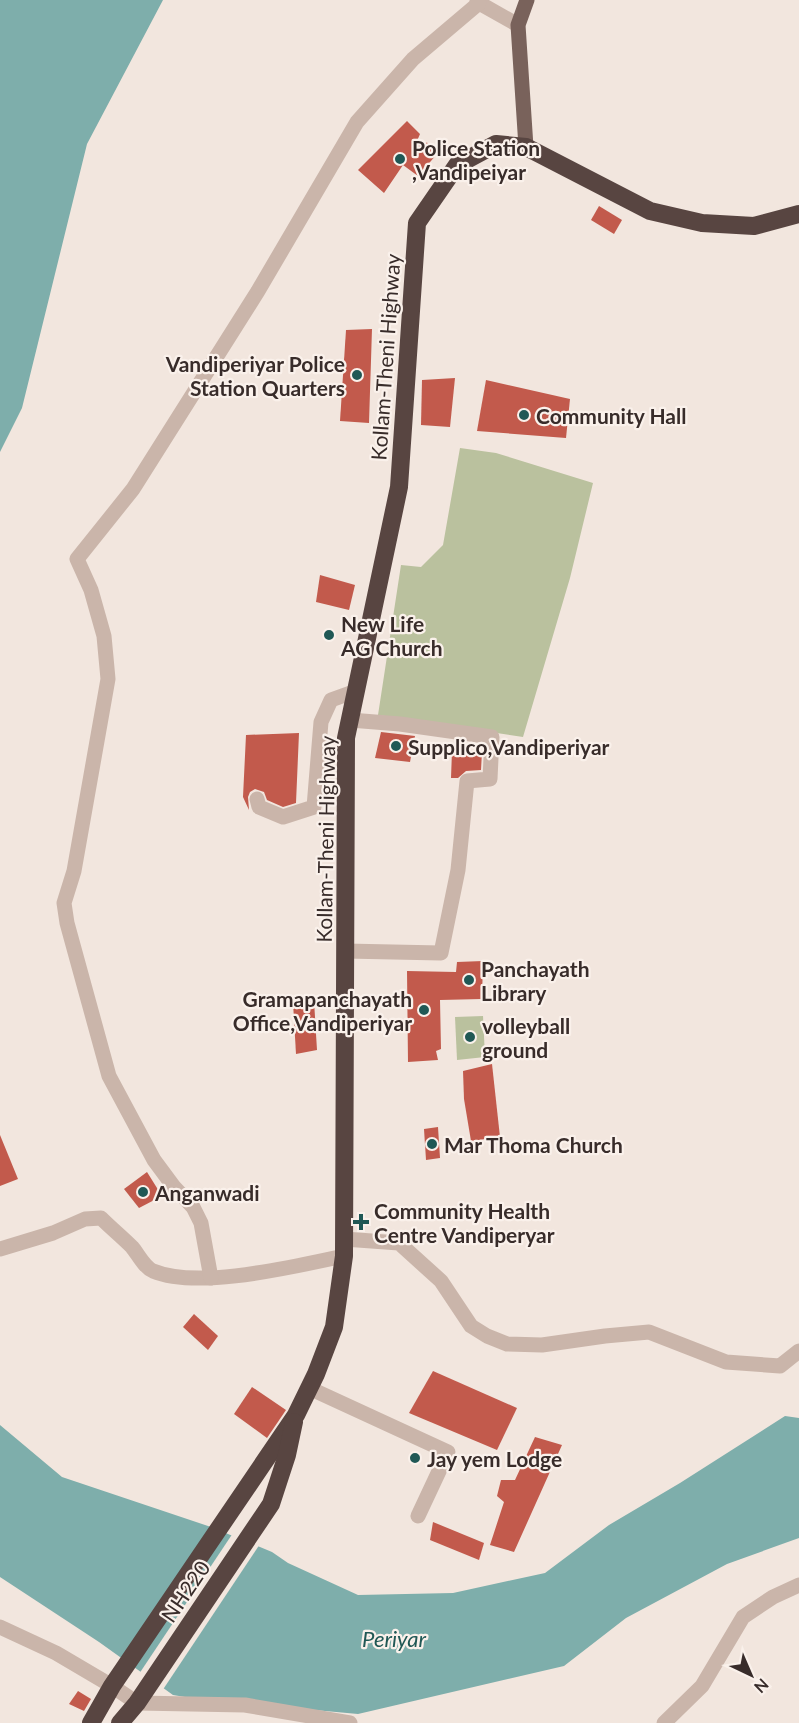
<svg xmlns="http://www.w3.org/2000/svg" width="799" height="1723" font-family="Lato,sans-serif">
<rect width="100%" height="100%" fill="#f2e6de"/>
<g fill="#bac19e">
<path d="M460,448L496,453L593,483L570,578L523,737L378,715L401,565L421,567L443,545Z"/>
<path d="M483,1016L485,1057L457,1060L455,1017Z"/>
</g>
<g fill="#7eaeab">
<path d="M0,0H163L87,144L22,408L0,452Z"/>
<path d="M785,1416L799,1418V1538L727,1564L626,1618L564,1666L358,1714L203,1700L173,1695L99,1642L0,1577V1425L62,1477L211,1527L272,1552L288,1563L358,1595L453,1593L545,1573L609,1525L680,1483Z"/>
</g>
<path fill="#f2e6de" d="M233,1533L260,1544L162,1691L139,1674Z"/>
<g fill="#c25a4c">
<path d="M407,121L420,134L417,141L428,143L437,154L418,176L403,165L384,193L358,170Z"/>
<path d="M599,206L622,220L614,234L591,220Z"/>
<path d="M372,329L369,423L340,421L346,330Z"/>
<path d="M455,378L450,427L421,425L422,380Z"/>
<path d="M486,380L570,399L566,438L477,431Z"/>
<path d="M320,575L355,585L349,610L316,602Z"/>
<path d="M381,732L415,736L410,762L375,758Z"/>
<path d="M299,733L296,803L283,807L267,800L264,792L255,789L250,792L248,797L249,810L243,797L246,735Z"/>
<path d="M452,751L482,752L481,770L466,771L458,778H451Z"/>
<path d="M483,961L482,999L440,1000L441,1049L436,1051L438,1060L408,1062L407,971L456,972L457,962Z"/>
<path d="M314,1001L317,1050L296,1054L293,1002Z"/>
<path d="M492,1064L500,1137L471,1141L464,1099L463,1071Z"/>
<path d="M438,1127L440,1158L426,1160L424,1129Z"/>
<path d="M0,1135L18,1179L0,1186Z"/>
<path d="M147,1172L162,1196L139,1208L124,1189Z"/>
<path d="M194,1314L218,1336L208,1350L183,1327Z"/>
<path d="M433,1371L517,1408L497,1450L409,1413Z"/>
<path d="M252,1387L286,1410L267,1438L234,1414Z"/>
<path d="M535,1437L562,1445L514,1552L490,1545L504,1502L497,1496L501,1480H515Z"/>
<path d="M433,1522L484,1543L479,1560L430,1540Z"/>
<path d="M78,1691L91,1699L84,1711L69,1704Z"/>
</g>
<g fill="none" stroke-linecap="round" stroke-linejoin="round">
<g stroke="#cab5aa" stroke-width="15">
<path d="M477,0L479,3L518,25"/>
<path d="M257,799L259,807L283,817L314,807L321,722L331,700L356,691"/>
<path d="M345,951L441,953L458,870L467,781L490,779L492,737L400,724L350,720"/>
<path d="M344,1239L399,1243L441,1281L471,1326L487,1336L507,1344L542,1345L605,1336L649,1332L726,1362L780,1366L799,1351"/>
<path d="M0,1249L53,1233L85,1219L101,1218C111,1228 122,1237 132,1247C138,1254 144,1267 153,1271C199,1290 295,1266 344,1256"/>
<path d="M211,1278L201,1223L193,1207L174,1187L154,1160L109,1076L67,923L64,903L74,871L108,679L104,636L91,590L77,559L133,489L258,291L357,122L413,59L479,3"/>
<path d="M309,1388L448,1452L418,1516"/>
<path d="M0,1627L56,1653L112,1686L137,1703L245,1705L350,1723"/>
<path d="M664,1723L702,1686L743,1617L773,1597L799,1585"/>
</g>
<path stroke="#79625b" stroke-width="15" d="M526,147L518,25L527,0"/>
<g stroke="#584541" stroke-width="18">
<path d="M91,1723L112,1686L296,1415L316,1374L334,1327L344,1256L346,738L399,487L417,223L457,165L496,144L526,147L650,211L702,223L754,226L799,214"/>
<path d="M120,1723L137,1703L271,1504L287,1455L294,1422"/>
</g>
</g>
<g fill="#205855" stroke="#faf1eb" stroke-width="2">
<circle cx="400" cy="159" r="6"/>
<circle cx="357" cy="375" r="6"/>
<circle cx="524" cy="415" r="6"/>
<circle cx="329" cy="635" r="6"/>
<circle cx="396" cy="746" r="6"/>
<circle cx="469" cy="980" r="6"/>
<circle cx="424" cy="1010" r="6"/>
<circle cx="470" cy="1037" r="6"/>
<circle cx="432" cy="1144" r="6"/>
<circle cx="143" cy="1192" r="6"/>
<path d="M358 1213h6v6h6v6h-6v6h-6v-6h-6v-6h6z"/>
<circle cx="415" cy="1458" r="6"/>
</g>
<g text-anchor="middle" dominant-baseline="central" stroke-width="4.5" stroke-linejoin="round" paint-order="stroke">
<g font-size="21" font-weight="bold" fill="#382c2a" stroke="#faf1eb" text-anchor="start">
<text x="412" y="147">Police Station<tspan x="412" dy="24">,Vandipeiyar</tspan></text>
<text x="345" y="363" text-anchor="end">Vandiperiyar Police<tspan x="345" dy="24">Station Quarters</tspan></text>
<text x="536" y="415">Community Hall</text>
<text x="341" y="623">New Life<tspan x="341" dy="24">AG Church</tspan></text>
<text x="408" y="746">Supplico,Vandiperiyar</text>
<text x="481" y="968">Panchayath<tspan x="481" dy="24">Library</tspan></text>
<text x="412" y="998" text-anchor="end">Gramapanchayath<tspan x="412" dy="24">Office,Vandiperiyar</tspan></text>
<text x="482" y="1025">volleyball<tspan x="482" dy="24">ground</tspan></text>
<text x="444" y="1144">Mar Thoma Church</text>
<text x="155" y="1192">Anganwadi</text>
<text x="374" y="1210">Community Health<tspan x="374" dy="24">Centre Vandiperyar</tspan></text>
<text x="427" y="1458">Jay yem Lodge</text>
</g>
<g font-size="21" fill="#382c2a" stroke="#faf1eb">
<text transform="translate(385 357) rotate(-86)">Kollam-Theni Highway</text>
<text transform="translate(325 839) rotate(-89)">Kollam-Theni Highway</text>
<text transform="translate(185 1591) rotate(-56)">NH220</text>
</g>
<g font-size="22" font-style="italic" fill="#205855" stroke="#faf1eb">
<text x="394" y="1638">Periyar</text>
</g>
</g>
<g transform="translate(751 1675) rotate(136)" stroke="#faf1eb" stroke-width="4.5" paint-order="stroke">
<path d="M0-4.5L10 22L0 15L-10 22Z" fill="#382c2a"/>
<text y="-9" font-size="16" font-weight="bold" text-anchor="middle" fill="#382c2a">N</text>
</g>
</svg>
